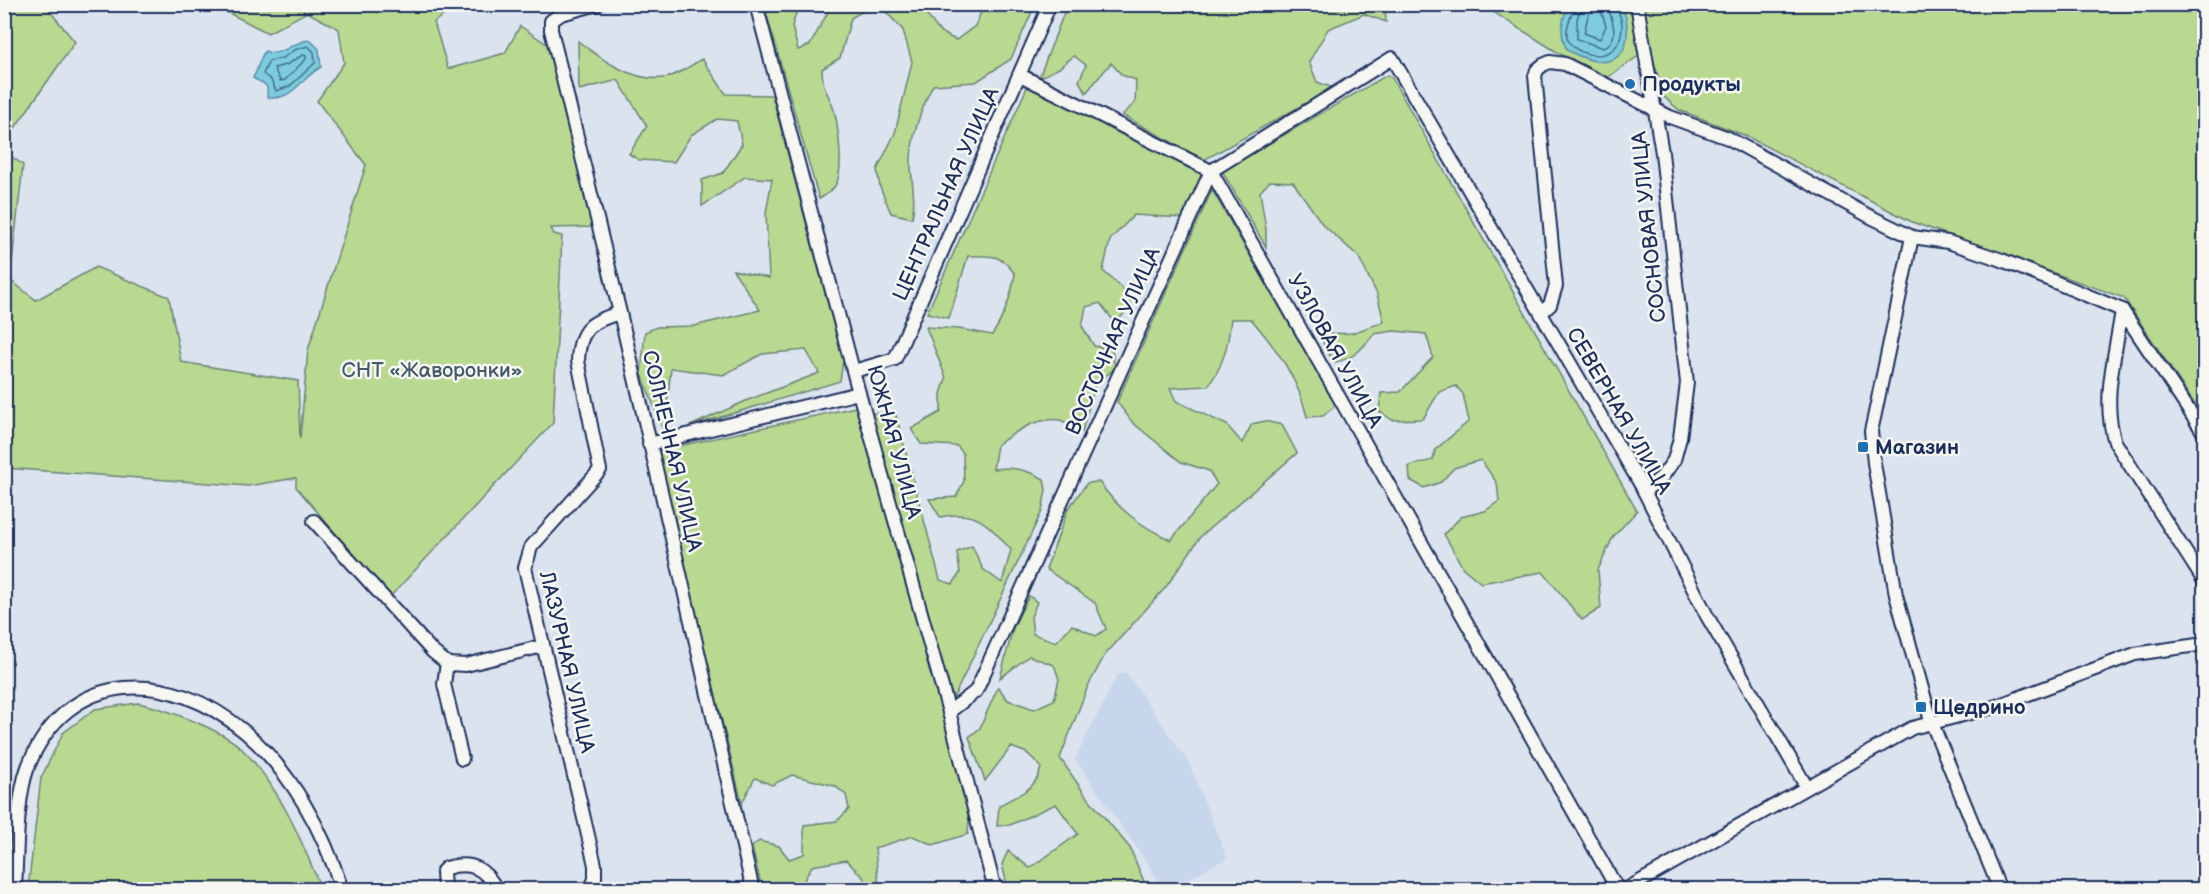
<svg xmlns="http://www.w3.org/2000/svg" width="2209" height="894" font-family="'Balsamiq Sans',sans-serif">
<rect width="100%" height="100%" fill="#dbe3ee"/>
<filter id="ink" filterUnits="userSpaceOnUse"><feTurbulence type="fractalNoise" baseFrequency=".0167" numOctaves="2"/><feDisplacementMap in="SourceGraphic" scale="12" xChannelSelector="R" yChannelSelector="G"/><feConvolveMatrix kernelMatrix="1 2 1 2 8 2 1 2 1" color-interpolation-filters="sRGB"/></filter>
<g filter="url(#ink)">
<path fill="#c8d6eb" d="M1126,672L1189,763L1227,858L1169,889H1165L1075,759L1117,676Z"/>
<g fill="#b9d890" stroke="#6a8477" stroke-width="1.5">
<path d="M34,4L45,5L75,42L5,142V10Z"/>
<path d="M213,5H458L434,22L448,69L505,53L520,26L551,47L594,227L551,228L554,234L562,236L553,423L390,597L296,487V478L248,486L5,468L4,151L23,165L10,280L36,300L96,267L169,297L181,362L298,381L300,438L308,350L366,165L317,101L344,63L339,29L307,12L268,33Z"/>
<path d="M764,5H799L792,26L798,50L810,45L829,10L837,5H919L940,32L956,40L975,26L984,5H1035L1011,59L976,82L933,85C921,108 910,140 911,167C912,185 916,200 912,218L891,213L880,187L877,170L895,133L912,62L903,30L886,12L871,6L851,18L840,58L822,69C823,89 825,88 832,104C838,120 843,163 838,179C835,189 828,194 819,199Z"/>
<path d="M1067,5H1385L1386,22L1364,14L1328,29L1309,62L1317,82L1333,88L1204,160L1122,115L1135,103L1136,80L1122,75L1111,63L1086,93L1079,81L1086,65L1074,56L1059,68L1039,78Z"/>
<path d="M1482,5H2204V418L2124,298L1912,222L1744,135L1679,110L1664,97L1650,48L1607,78L1560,54Z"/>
<path d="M578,41C601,59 632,82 664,78C676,77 691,65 702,59L726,94L772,95L843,360L840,381L688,427L748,400L819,373L806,350L762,354L723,375L671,368L664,433L641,372L645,332L657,327L694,326L760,310L733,270L769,278L766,213L772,179L745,177L702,206V180L723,173L742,144L737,121L717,119L691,135L674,162L639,160L629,154L647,126L618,80L579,90Z"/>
<path d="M1387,75L1392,78L1637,511L1613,537L1598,570L1601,608L1582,620L1543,572L1481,583L1463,568L1444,534L1461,517L1485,511L1499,501L1497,483L1481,460L1454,468L1441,482L1424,488L1410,480L1409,466L1433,460L1435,450L1469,421L1463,394L1456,386L1439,392L1423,419L1392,420L1379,411L1381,393L1400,392L1433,357L1426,334L1394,331L1374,334C1362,349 1354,359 1335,362L1325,349L1321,334L1352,333L1384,322L1377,294L1358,256L1323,225L1293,182L1270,181L1260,192L1266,229V247L1222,171Z"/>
<path d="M1028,85L1203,173L1183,218L1134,215L1110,240L1103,271L1122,288L1131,304L1116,324L1100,303L1086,307L1082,326L1094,346L1112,349L1115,368L1095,385L1082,432C1076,429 1067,422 1060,420C1036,417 1015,432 997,445L993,469C1013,467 1026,469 1044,479L1046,490L1042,511L953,699L871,413L896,415L940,580L953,584L960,573L957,552L972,546L983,569L1002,583L1011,550C988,524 977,509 940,517L929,499L956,497L964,481L963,453L957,446L921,444L911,429L941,412V394L946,378L926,327L959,329L992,335C1005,316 1011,297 1015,274C1000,254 992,255 968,256L949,318L927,313Z"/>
<path d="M1212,190L1336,405L1323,416L1307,417C1298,378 1277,349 1251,319H1231C1228,345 1224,365 1208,386L1170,388L1176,401L1227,425L1242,443L1252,424L1265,421L1282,425L1297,453L1201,536L1166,587L1105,655L1088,686L1060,758L1084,793L1130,848L1147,889H1008L1002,864L1008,851L1030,868L1078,834L1056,804L1010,825L997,826L999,806C1018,794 1037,790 1041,767L1027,753L1011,747L985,781L969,737L980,728L998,687L1008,700L1034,709L1054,700L1059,679L1054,665L1029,656L1000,678L1013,628L1029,596L1037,602L1031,617L1033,634L1056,642L1072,625L1096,636L1106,629L1095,603L1046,569L1068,509L1087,483L1099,482C1119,510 1140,526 1171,540L1217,484L1209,471L1181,462L1133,423L1117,402Z"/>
<path d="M856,407L962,781L969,819L968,834L933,845L913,836L875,848L879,889H868L863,877L846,860L812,866L799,889H762L752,847L759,841L779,846L789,859L804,854V825L837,821L849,809L846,795L835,786L792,775L772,785L755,778L742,803L656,451Z"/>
<path d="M138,703C164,708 223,730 242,749C280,787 302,841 321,889H28L41,778L63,733L95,709Z"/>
</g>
<g fill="#7dcbdb" stroke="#568da9" stroke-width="1.5">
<path d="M1569,5H1621C1630,22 1632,55 1608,61C1594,64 1578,56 1567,50C1559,34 1561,20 1569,5Z"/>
<path d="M310,40L319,49L321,67C302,77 291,103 267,97C269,82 264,85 253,78C258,70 260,57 265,51C282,58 292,41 310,40Z"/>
</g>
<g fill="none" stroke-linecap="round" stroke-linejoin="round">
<g stroke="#426d90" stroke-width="1.5">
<path d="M1574,4C1573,15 1565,25 1567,37C1570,55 1620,70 1622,27C1623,19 1617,12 1616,4"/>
<path d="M1582,4L1577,19V39L1603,48C1623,38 1610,20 1608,4"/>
<path d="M1591,4L1584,33L1600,39L1606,26L1599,4"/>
<path d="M308,46L314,52L315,63L290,86L276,91L271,80L263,74L269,61L283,58L294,50Z"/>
<path d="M303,55L306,56V59L285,80L280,81L274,68L286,65Z"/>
</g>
<defs>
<g id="minor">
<path d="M598,4L561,14L551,21V30L620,313L753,890"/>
<path d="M756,4L859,393L949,712L995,890"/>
<path d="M1637,4L1662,153L1687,383L1680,438L1674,460L1662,477L1644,491"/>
<path d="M1020,75L1211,171L1618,890"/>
<path d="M1912,237L1874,418L1871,431L1874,463L1896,595L1931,721L2000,890"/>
<path d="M2122,310L2204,433"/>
<path d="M1541,313L1550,305L1556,286L1535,76L1537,70L1543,65L1550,62L1565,64L1670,117L1728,138L1869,216L1912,237L1948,242L2002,260L2122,310C2116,353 2101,400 2115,442L2204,581"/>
<path d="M854,371L895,359L1050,4"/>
<path d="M649,444L859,393"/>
<path d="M314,521L433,652L448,664L466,665L543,646"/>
<path d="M447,663L444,684L462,759"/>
<path d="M949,712L976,691L1211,171L1392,58L1641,485L1707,616L1806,786"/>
<path d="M15,890C17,855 16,799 28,767C68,666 171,669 245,732C292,772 324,832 342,890"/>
<path d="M444,890L443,871L446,868C471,861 484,867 497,890"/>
<path d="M590,890L595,879V865L525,568L531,547L600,470L578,361C579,329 591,321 620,313"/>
<path d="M1625,890L1912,728L1994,707L2135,654L2204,644"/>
</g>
</defs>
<use href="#minor" stroke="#1b2f5e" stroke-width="16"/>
<use href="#minor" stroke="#f6f6f2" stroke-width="12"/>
</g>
</g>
<g fill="#1f6fb2" stroke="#f6f6f2" stroke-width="2">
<circle cx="1630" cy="84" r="6"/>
<rect x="1857" y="441" width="12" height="12" rx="3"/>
<rect x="1915" y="701" width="12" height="12" rx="3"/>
</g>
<g text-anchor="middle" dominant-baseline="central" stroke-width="5" stroke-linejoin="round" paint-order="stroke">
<g font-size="21" font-weight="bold" fill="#1b2f5e" stroke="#f6f6f2" text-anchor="start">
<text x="1642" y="84">Продукты</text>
<text x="1875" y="447">Магазин</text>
<text x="1933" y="707">Щедрино</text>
</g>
<g font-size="21" fill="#1b2f5e" stroke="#f6f6f2">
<text transform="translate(946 194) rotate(-66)">ЦЕНТРАЛЬНАЯ УЛИЦА</text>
<text transform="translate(1649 227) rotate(-96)">СОСНОВАЯ УЛИЦА</text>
<text transform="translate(1113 341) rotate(-66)">ВОСТОЧНАЯ УЛИЦА</text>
<text transform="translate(1335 351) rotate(61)">УЗЛОВАЯ УЛИЦА</text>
<text transform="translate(1619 411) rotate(60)">СЕВЕРНАЯ УЛИЦА</text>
<text transform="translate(894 442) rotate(75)">ЮЖНАЯ УЛИЦА</text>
<text transform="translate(672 451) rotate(77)">СОЛНЕЧНАЯ УЛИЦА</text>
<text transform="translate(567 662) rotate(77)">ЛАЗУРНАЯ УЛИЦА</text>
</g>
<g font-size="21" fill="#42596a" stroke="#f6f6f2">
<text x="432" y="370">СНТ «Жаворонки»</text>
</g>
</g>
<rect width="2209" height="894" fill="none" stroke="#f6f6f2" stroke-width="24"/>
<rect x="12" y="12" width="2185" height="870" fill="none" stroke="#1b2f5e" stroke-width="2" filter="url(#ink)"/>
</svg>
